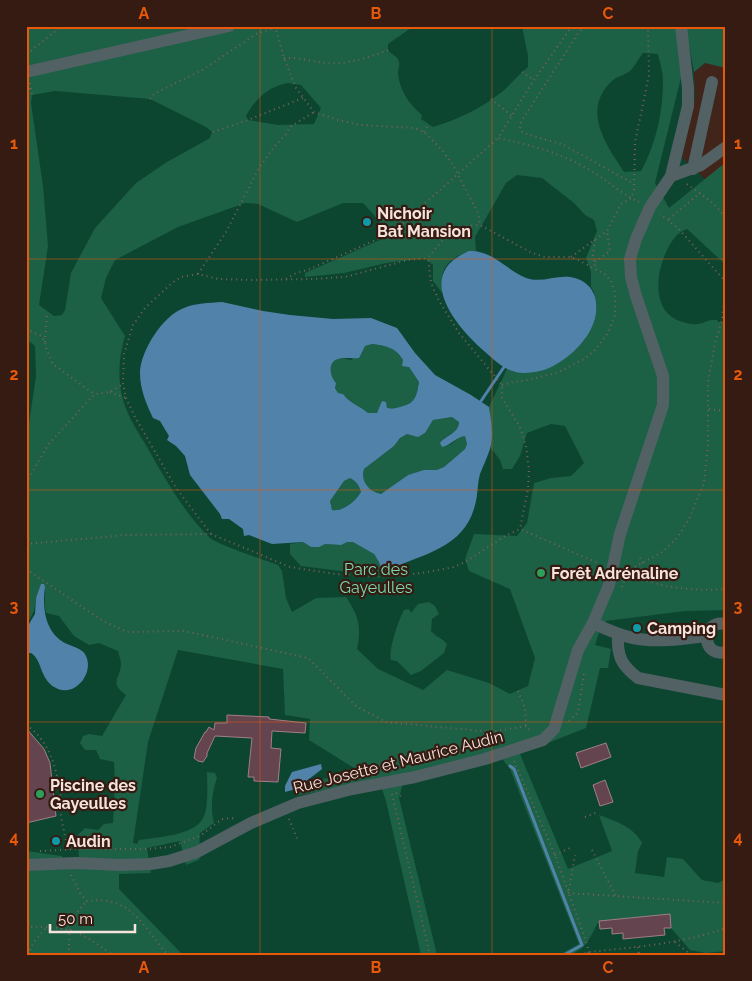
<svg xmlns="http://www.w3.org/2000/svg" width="752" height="981" font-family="Raleway,sans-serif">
<rect width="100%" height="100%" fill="#41251b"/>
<path fill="#0c4631" d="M26,26H687L694,72L695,99L682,158L700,174L726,204V955H30L26,953Z"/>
<g fill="#1c6046" fill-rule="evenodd">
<path d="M26,26H414L388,44V50C392,55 398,56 399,62C400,65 398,70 398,74C400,91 409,104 422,115L421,119L433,127C459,119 482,108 503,91C512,83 519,74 528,67V56L522,26H726V68L705,63L694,72L689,45L655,183L669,208L726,162V265L687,229C684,230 680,232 677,235C659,254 647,304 675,319C681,322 692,325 698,324C705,323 710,319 717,320L718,322H725L726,321V610L685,611L606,621L599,633L595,645L611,649L608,668H600L586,728L520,754L568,869L612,851L599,815C614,820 635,828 642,843L638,851L635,873L664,877L667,857L683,859L702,880L718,883L726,879V951L706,953L690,950L671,928L669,914L599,921C587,942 585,955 559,955L579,944L510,769L497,752L405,775L399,798L437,955H421L386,801L379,780L295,796L315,780L362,773L309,740L310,719L285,715L283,669L178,650L148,742L133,843L137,844L139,840C156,837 194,836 203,818C209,808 207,784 207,772L215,773L217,778C212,793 210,807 214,823L200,833C198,842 202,850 199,860L186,865L180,841L147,848L151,873L119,874V889L183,955H30L26,953V851L62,856L66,869L80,867L77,836L85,828L98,830L104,824L113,823L115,783L114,762L100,759L96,750H85L80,743L83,736L89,734L102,736L126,695C108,682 121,679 121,663C120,659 119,654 118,651L99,643L89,645L74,636L59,616L46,613C43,604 47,594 44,584L36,598L34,611L26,626V443L36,376L35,346L26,339ZM643,53L658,54C660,63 663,72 663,81C663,112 656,144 641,171L624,172C606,144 581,110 612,81C617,76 627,75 632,69C636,64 639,58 643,53ZM288,83L301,85L321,108L314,124L278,125L248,120L246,116C255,99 269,86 288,83ZM55,91L150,99L206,127L212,132L210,138L167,162L136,183L95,228L71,273L65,310L62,315L54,316L39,305L48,246L43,186L31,103L32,95ZM517,175L542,178L574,203L585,215L594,220L597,231L586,258L591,272V287L594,292L597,307L591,329L585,339L577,348L557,364L514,372L507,369L489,407L492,432L491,448L500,460L503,469H512L520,456L527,433L551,424L565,426L584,463L571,476L551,478L534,483L527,523L517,536L474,534L465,559L469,571L510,589L535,658L528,686L510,694L489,683L447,670L423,690L378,669L357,649C362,626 358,615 346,597L316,598L292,612L286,598L282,571L278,565C264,560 219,545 210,538C185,514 164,477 147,447C138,432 128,417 123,400C117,378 119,356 125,336L101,298L106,278L115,260L178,227L245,203L258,204L297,222L343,203H363L374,215L389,236L305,273V277L344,273L386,263L425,258L433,265V281L443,294C442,288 441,279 443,273C446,260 464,251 476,251L475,237L506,183Z"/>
<path d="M372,344L387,346L393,348L409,367L419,382C417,394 416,403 403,406C396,408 394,409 387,408L377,413H368C360,406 349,403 343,394L338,393C334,385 323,363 338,359C341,358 347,359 351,360L365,346Z"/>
<path d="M452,417L459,422C459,431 450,434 443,439L450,445L461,436H465L467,444L465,449L444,467L438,470L408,475L381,494C369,492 360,481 364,469L394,446L400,438L407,434L418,436L425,433L433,420Z"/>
<path d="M350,478C356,481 359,485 361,492C356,501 343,512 332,510L330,501L344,481Z"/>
<path d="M303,542L311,547L325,544L340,545L347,542H353L374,554L379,562L382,574L357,573L301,566L290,554V544Z"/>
<path d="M429,602L435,606L439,614L432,619L431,631C436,637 442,638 447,644L444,653L421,671L411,675L397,661L391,660C388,650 399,619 404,610L409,609L411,613L418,604Z"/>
</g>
<g fill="#5183aa" fill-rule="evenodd">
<path d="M469,251C493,250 506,270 526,278C543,284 558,273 575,278C604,287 600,320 584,340C576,351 561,363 549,368C540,372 522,375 512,371C501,367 493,359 484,351C455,326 413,274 469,251Z"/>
<path d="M222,302L263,311L290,315L333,319L371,318L397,328L415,353L435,375L471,395L489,407C491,420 494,436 490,449C487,458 483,466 480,474C477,485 478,495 475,505C465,547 424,554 390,569L381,570L379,562L374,554L353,542H347L341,545L325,544L319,547H311L303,542L272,544L249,535L244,536L243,529L229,519H222L220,514L190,475L185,456L176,446L167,440L169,436L160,421L153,418C146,403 140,389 140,373C140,352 163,315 184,308C196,303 209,303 222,302ZM372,344C387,346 395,347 403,360L402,366L409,367L419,382C417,394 416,403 403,406C396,408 394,409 387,408L386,402L382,401L377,413H368C360,406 349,403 343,394L338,393L335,388L336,383C330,377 327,362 338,359C345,357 352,359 359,358L365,346ZM452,417L459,422C459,433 446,435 440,443L442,447C451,445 458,436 465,436L467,444L465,449L444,467L437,470H424L408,475L381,494C369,492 360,481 364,469L394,446L400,438L407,434L418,437L425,433L433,420ZM350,478C356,481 359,485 361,492C356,501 343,512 332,510L330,501L344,481Z"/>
<path d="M41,584H44L45,587C42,608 45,634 67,644C74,647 83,649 86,656C94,673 76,696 58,689C39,681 43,660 31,653H26V629L35,614L36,598Z"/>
<path d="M321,764L322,769L296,789L285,792V786L292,772Z"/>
</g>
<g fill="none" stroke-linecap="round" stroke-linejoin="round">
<g stroke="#5183aa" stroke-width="3">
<path d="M481,401L504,367"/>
<path d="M510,766L514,769L582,945L564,955"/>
</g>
</g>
<g fill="#64444e" stroke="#a27e89">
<path d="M227,715L269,717V719L306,723L305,733L272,731L271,748L281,749L278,782L254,781V777H248L252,738L215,736L207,753V756L203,762L198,761L194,758L196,748L205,732H206L209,727L214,730L215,723H227Z"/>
<path d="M26,728L44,749L50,763L56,816L26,823Z"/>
<path d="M606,743L611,757L581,768L576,753Z"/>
<path d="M605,780L613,802L600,806L593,785Z"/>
<path d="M670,914L671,928H664L665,935L623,939V933L612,934V928L600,929L599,921Z"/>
</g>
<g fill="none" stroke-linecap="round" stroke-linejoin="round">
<g stroke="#7c6259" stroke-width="2" stroke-dasharray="1 4" stroke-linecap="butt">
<path d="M275,26L284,58L296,88L314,112L338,120L360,125L415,128L424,132L442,150L453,165L478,213L480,225"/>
<path d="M572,26L534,80L498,138C532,145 564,154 593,172C609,182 622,194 639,202"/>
<path d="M584,26L577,35L521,122L520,129L523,133L564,145L634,184"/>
<path d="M26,34L27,26"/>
<path d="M26,46L27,61"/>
<path d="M27,54L62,26"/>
<path d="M284,58C299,57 312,62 327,63C348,65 369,57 389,50"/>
<path d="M522,72L534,80"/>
<path d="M30,83L32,95"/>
<path d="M26,93L31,87"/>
<path d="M150,99L154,94L202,70L258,33L275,28"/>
<path d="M491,99L512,116"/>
<path d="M213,132L248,120L303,98"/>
<path d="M424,132L429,124"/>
<path d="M687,184L713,203L726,218"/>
<path d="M669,219L700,193"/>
<path d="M595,240L593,255L596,270"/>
<path d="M571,257L607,231L621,204L631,198L634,190L635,142L649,75L648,26"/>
<path d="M595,262L610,251L607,231"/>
<path d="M198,274L226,232L259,168L274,147L286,134L290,127L314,112"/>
<path d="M286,279L294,274L310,269L380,238L402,224L498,138"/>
<path d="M26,329L41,336L45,342L46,348L53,364L94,394"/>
<path d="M45,342L47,312"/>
<path d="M502,385L513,382L529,380L559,372L584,359L595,350L608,333L615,315V293L611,281L606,275L580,261L571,257H545L532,253L480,225L467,226L449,232L428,258L431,283L439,301L459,333L502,385V398L520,427L526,446L529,470L528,489L520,529"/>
<path d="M110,392L126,398"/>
<path d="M709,409L726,411"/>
<path d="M26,483L48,445L87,402L95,394L110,392L123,384"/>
<path d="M211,534L176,488L135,417L126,398L123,384L124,354L133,325L145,308L172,283L181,277L198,274L218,279L251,280L313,279L345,277L408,260L428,258"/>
<path d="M26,544L125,535L211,534L290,567L335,574L382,577L422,573L454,567L467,561L505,536L520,529L600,564"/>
<path d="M640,558L643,564"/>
<path d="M26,569L103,621L127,632L184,631L308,658L356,706L386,722L492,732L526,726"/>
<path d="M625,569C632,572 638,577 645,580C670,589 699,591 726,589"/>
<path d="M622,587L629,570L661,553L677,538L689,519L704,483L708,444V382L715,343L722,320L725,295L724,280L678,228L660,214"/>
<path d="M518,691L525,708L526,726L530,731"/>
<path d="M569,721L578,712L584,673"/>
<path d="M26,725C51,741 58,773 61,801C62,806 60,811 61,816C63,828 66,839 68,851"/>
<path d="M514,761L555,855L587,944L589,955"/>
<path d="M396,793L401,796"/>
<path d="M392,794L430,955"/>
<path d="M585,817L598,812"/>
<path d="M289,819L298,841"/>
<path d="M592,850L616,896"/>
<path d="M40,851L80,849H147L170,847L200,836L222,819L235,818"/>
<path d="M555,855L572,847"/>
<path d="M71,875L80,893L87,901C132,895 142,926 168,955"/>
<path d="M569,890L575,855"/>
<path d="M568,893L726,903"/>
<path d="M26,927C67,926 80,930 112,955"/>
<path d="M675,942L691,955"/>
<path d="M638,947L639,955"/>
<path d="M29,955C30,944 40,935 47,927"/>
<path d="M69,955C69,929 68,920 87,901"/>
<path d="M580,955L589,952C635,947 681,944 726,928"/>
</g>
<g stroke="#516164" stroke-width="12">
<path d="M26,72L229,26"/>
<path d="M693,169L712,82"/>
<path d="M671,176L701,165L726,147"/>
<path d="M593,623C606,629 618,635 633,638C656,643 683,639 706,636"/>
<path d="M726,624C700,619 701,658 726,652"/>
<path d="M618,635C617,656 621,665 638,678L726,695"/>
<path d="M26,865L76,863L120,865L150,864L169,861L197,852L251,823L298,803L352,789L415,777L485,759L543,740L554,729L578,650L593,623L609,585L620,534L663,405V376L636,296L631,277L630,259L636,239L650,207L671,176L688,106V88L681,26"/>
</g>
</g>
<path fill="none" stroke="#e8590c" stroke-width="1" stroke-opacity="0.55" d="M260,26V955M492,26V955M26,259H726M26,490H726M26,722H726"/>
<g fill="#0f9aa8" stroke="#361b12" stroke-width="2">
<circle cx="367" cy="222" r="5"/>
<circle cx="637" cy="628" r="5"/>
<circle cx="56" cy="841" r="5"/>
</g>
<g fill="#2e9e5b" stroke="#361b12" stroke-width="2">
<circle cx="541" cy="573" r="5"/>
<circle cx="40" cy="794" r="5"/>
</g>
<g text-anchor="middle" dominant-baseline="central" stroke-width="4.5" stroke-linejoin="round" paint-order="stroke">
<g font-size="16" font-weight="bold" fill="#f6e3dc" stroke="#361b12" text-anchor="start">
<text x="377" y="213">Nichoir<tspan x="377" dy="18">Bat Mansion</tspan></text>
<text x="551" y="573">Forêt Adrénaline</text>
<text x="647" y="628">Camping</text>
<text x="50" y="785">Piscine des<tspan x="50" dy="18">Gayeulles</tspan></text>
<text x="66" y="841">Audin</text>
</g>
<g font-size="16" fill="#7bdbb0" stroke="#361b12">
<text x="376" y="569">Parc des<tspan x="376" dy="18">Gayeulles</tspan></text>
</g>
<g font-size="16" fill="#f6e3dc" stroke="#361b12">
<text transform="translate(398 762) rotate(-14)">Rue Josette et Maurice Audin</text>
</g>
</g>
<rect width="752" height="981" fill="none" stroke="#361b12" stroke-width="55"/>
<path d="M50 924v8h85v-8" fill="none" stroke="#f6e3dc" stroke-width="2.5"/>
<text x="58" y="924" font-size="15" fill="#f6e3dc" stroke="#361b12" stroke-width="4" paint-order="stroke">50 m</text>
<rect x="28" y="28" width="696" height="926" fill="none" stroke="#e8590c" stroke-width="2"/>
<g font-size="16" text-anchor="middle" font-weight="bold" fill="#e8590c">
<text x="144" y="19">A</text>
<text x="376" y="19">B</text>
<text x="608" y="19">C</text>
<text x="14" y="149">1</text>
<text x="738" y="149">1</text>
<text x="14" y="380">2</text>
<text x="738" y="380">2</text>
<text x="14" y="612">3</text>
<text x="738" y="612">3</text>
<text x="14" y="843">4</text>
<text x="738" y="843">4</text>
<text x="144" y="973">A</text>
<text x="376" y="973">B</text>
<text x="608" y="973">C</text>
</g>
</svg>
